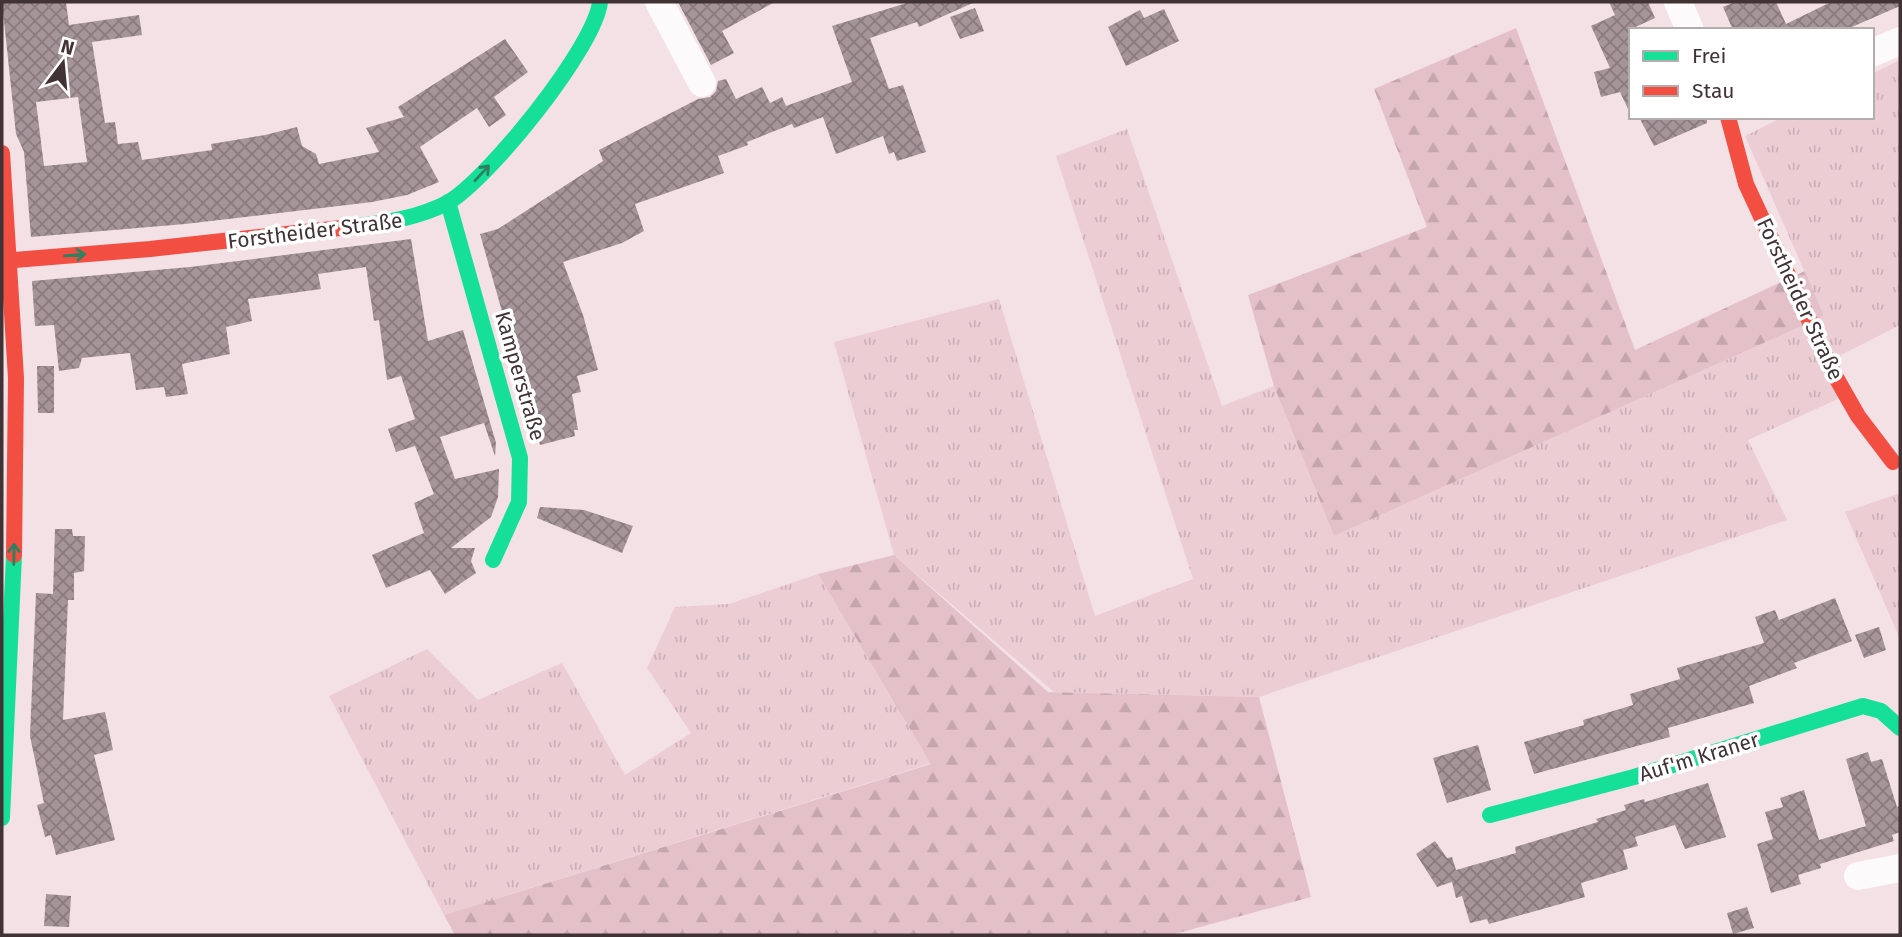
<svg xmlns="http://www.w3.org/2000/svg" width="1902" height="937" font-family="'Fira Sans',sans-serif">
<defs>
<pattern id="grass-tufts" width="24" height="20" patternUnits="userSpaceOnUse" patternTransform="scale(1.75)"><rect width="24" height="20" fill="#eccdd4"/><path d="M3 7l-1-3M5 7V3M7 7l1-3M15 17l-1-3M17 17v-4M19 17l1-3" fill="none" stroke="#ccb0b7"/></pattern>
<pattern id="forest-firs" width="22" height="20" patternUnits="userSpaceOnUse" patternTransform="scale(1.75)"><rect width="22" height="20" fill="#e4c1c9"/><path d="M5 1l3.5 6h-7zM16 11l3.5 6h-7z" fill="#c5a6ad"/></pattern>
<pattern id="building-cross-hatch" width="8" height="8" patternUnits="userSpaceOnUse" patternTransform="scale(1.75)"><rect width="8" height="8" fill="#a59599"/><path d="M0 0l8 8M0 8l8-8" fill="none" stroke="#887a7e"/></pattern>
</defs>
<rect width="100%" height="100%" fill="#f3e1e6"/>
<g fill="url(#grass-tufts)">
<path d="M1900,60V325L1841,355L1838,399L1748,440L1787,520L1259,697L1054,692L894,555L834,342L999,299L1095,616L1193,579L1056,156L1127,129L1222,406L1274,386L1334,536L1824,316L1745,136L1783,117H1872V74Z"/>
<path d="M1900,493V639L1845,512Z"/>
<path d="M818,574L932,763L444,915L329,696L427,649L478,700L562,663L625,775L691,733L647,668L675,607L729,604Z"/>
</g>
<g fill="url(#forest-firs)">
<path d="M1516,28L1635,350L1805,271L1824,316L1334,536L1274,386L1248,295L1427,227L1374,89Z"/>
<path d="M894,555L1048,692L1259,697L1311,897L1171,935H455L444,915L931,764L818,574Z"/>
</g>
<g fill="url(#building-cross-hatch)" fill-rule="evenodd">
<path d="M2,2H66L69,25L139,15L142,35L92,42L105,123L115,122L118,144L138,142L142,160L212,150L211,144L265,135L297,127L302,146L316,154L319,164L379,152L366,128L404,117L398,107L505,39L528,72L494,97L506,115L489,127L477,108L420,147L439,182L407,195L372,202L185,224L31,237L24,152L16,134ZM78,97L87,162L44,166L36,102Z"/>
<path d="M678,2H775L722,31L734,53L711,65Z"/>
<path d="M910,2H975L919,27L917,22L870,38L889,89L903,85L926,152L897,161L894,152L889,154L883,136L836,154L823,117L794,128L792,124L747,142L748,145L718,156L724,173L635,204L644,231L622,243L563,262L583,315L598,370L577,376L581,392L572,394L578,430H574L575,436L540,445L480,234L498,229L603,161L599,150L698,99L710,97L716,91L718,81L726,79L736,99L762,87L770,103L782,97L786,106L852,82L832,26Z"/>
<path d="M1609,2H1648L1655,18L1631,29V115L1620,92L1601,97L1594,72L1610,68L1591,26L1615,15Z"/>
<path d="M1735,2H1776L1786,24L1831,2H1900V6L1845,30H1733L1723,7Z"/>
<path d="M975,8L984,31L960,39L950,17Z"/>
<path d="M1164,9L1179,41L1126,66L1108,27L1140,10L1144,18Z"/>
<path d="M1639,117H1707V123L1654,146Z"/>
<path d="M411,239L428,341L463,330L496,443L495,456L484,423L440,437L455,479L499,469L498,497L491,517L451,548H475L471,561L476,573L445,594L430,570L386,588L372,555L424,533L414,503L434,494L415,446L396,452L388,429L415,419L401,376L387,380L379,320L374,321L366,267L318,274L321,289L248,299L252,321L226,327L230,354L182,364L188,394L166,397L164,387L136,390L130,353L82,358L79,368L59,371L54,325L35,326L32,281L190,267Z"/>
<path d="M37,366H54V413H38Z"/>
<path d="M540,507L584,510L633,526L622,553L537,518Z"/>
<path d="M55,529H72L73,536H85L84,571L74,573V600H68L63,720L105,712L113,750L94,755L115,840L56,855L51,835L45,837L37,805L44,803L30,736L36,593L53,594Z"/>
<path d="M1835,598L1852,641L1794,663L1797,668L1749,686L1754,703L1668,728L1670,737L1534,774L1524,742L1584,725L1583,720L1633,705L1630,694L1680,679L1677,668L1764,643L1755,617L1775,610L1779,620Z"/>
<path d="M1879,627L1886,650L1864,658L1855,635Z"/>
<path d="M1478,745L1491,790L1447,803L1433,758Z"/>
<path d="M1868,752L1871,762L1882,759L1897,807L1900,806V832L1892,835L1894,841L1820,864L1821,868L1798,875L1801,884L1771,893L1757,844L1773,839L1765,812L1783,807L1780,798L1804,790L1819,840L1866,826L1846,759Z"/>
<path d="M1708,783L1726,837L1685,849L1675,825L1635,837L1638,846L1623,850L1628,869L1581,883L1585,897L1489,924L1487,919L1470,923L1462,896L1456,898L1452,882L1437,887L1416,854L1435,841L1447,858L1452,857L1456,870L1516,853L1515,847L1598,822L1596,819L1626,810L1624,805L1644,799L1645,802Z"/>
<path d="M46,894L71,896L69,927L44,926Z"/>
<path d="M1747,907L1754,928L1733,934L1727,913Z"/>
</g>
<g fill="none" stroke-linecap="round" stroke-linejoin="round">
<g stroke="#fdfafb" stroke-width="28">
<path d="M659,2L702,83"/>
<path d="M1678,2L1690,30"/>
<path d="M1872,53L1900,41"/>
<path d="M1858,876L1900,868"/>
</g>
<g stroke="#16e098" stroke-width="16">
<path d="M448,202L520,458L519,502L493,560"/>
<path d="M359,226C389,222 420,217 447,203C488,180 595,47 600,2"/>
<path d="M1490,815L1634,777L1863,706L1881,711L1900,728"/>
<path d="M2,818L14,555"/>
</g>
<g stroke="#f24e42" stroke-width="16">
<path d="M1728,117L1746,184L1834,374L1858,416L1893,462"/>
<path d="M2,153L16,378L14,555"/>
<path d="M2,261L150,249L359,226"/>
</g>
</g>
<defs><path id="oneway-shaft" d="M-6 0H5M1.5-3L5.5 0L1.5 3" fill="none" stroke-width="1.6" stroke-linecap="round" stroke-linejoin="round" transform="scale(1.75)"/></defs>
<g stroke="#2e8062">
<use href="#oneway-shaft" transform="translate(482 173) rotate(-47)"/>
<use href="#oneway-shaft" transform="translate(75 255) rotate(-5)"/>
<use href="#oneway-shaft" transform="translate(14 554) rotate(-89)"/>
</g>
<g text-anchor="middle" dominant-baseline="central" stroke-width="7" stroke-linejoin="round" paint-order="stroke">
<g font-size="21" fill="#413235" stroke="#fff">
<text transform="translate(315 231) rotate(-7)">Forstheider Straße</text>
<text transform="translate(1800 299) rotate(65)">Forstheider Straße</text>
<text transform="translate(520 376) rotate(74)">Kamperstraße</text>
<text transform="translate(1699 757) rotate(-17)">Auf'm Kraner</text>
</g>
</g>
<rect width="1902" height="937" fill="none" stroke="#413235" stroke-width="7"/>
<rect x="1629" y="28" width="245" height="91" fill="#ffffff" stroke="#b3adae" stroke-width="2"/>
<rect x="1643" y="51" width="35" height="10" fill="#16e098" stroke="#b3adae" stroke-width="2"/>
<text x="1692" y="63" font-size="21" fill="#413235">Frei</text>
<rect x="1643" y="86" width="35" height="10" fill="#f24e42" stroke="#b3adae" stroke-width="2"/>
<text x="1692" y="98" font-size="21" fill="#413235">Stau</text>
<g transform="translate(63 63) rotate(16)" stroke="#ffffff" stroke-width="5" paint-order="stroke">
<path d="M0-5L12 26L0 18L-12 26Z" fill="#413235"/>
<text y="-10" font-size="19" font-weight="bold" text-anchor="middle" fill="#413235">N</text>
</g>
</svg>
